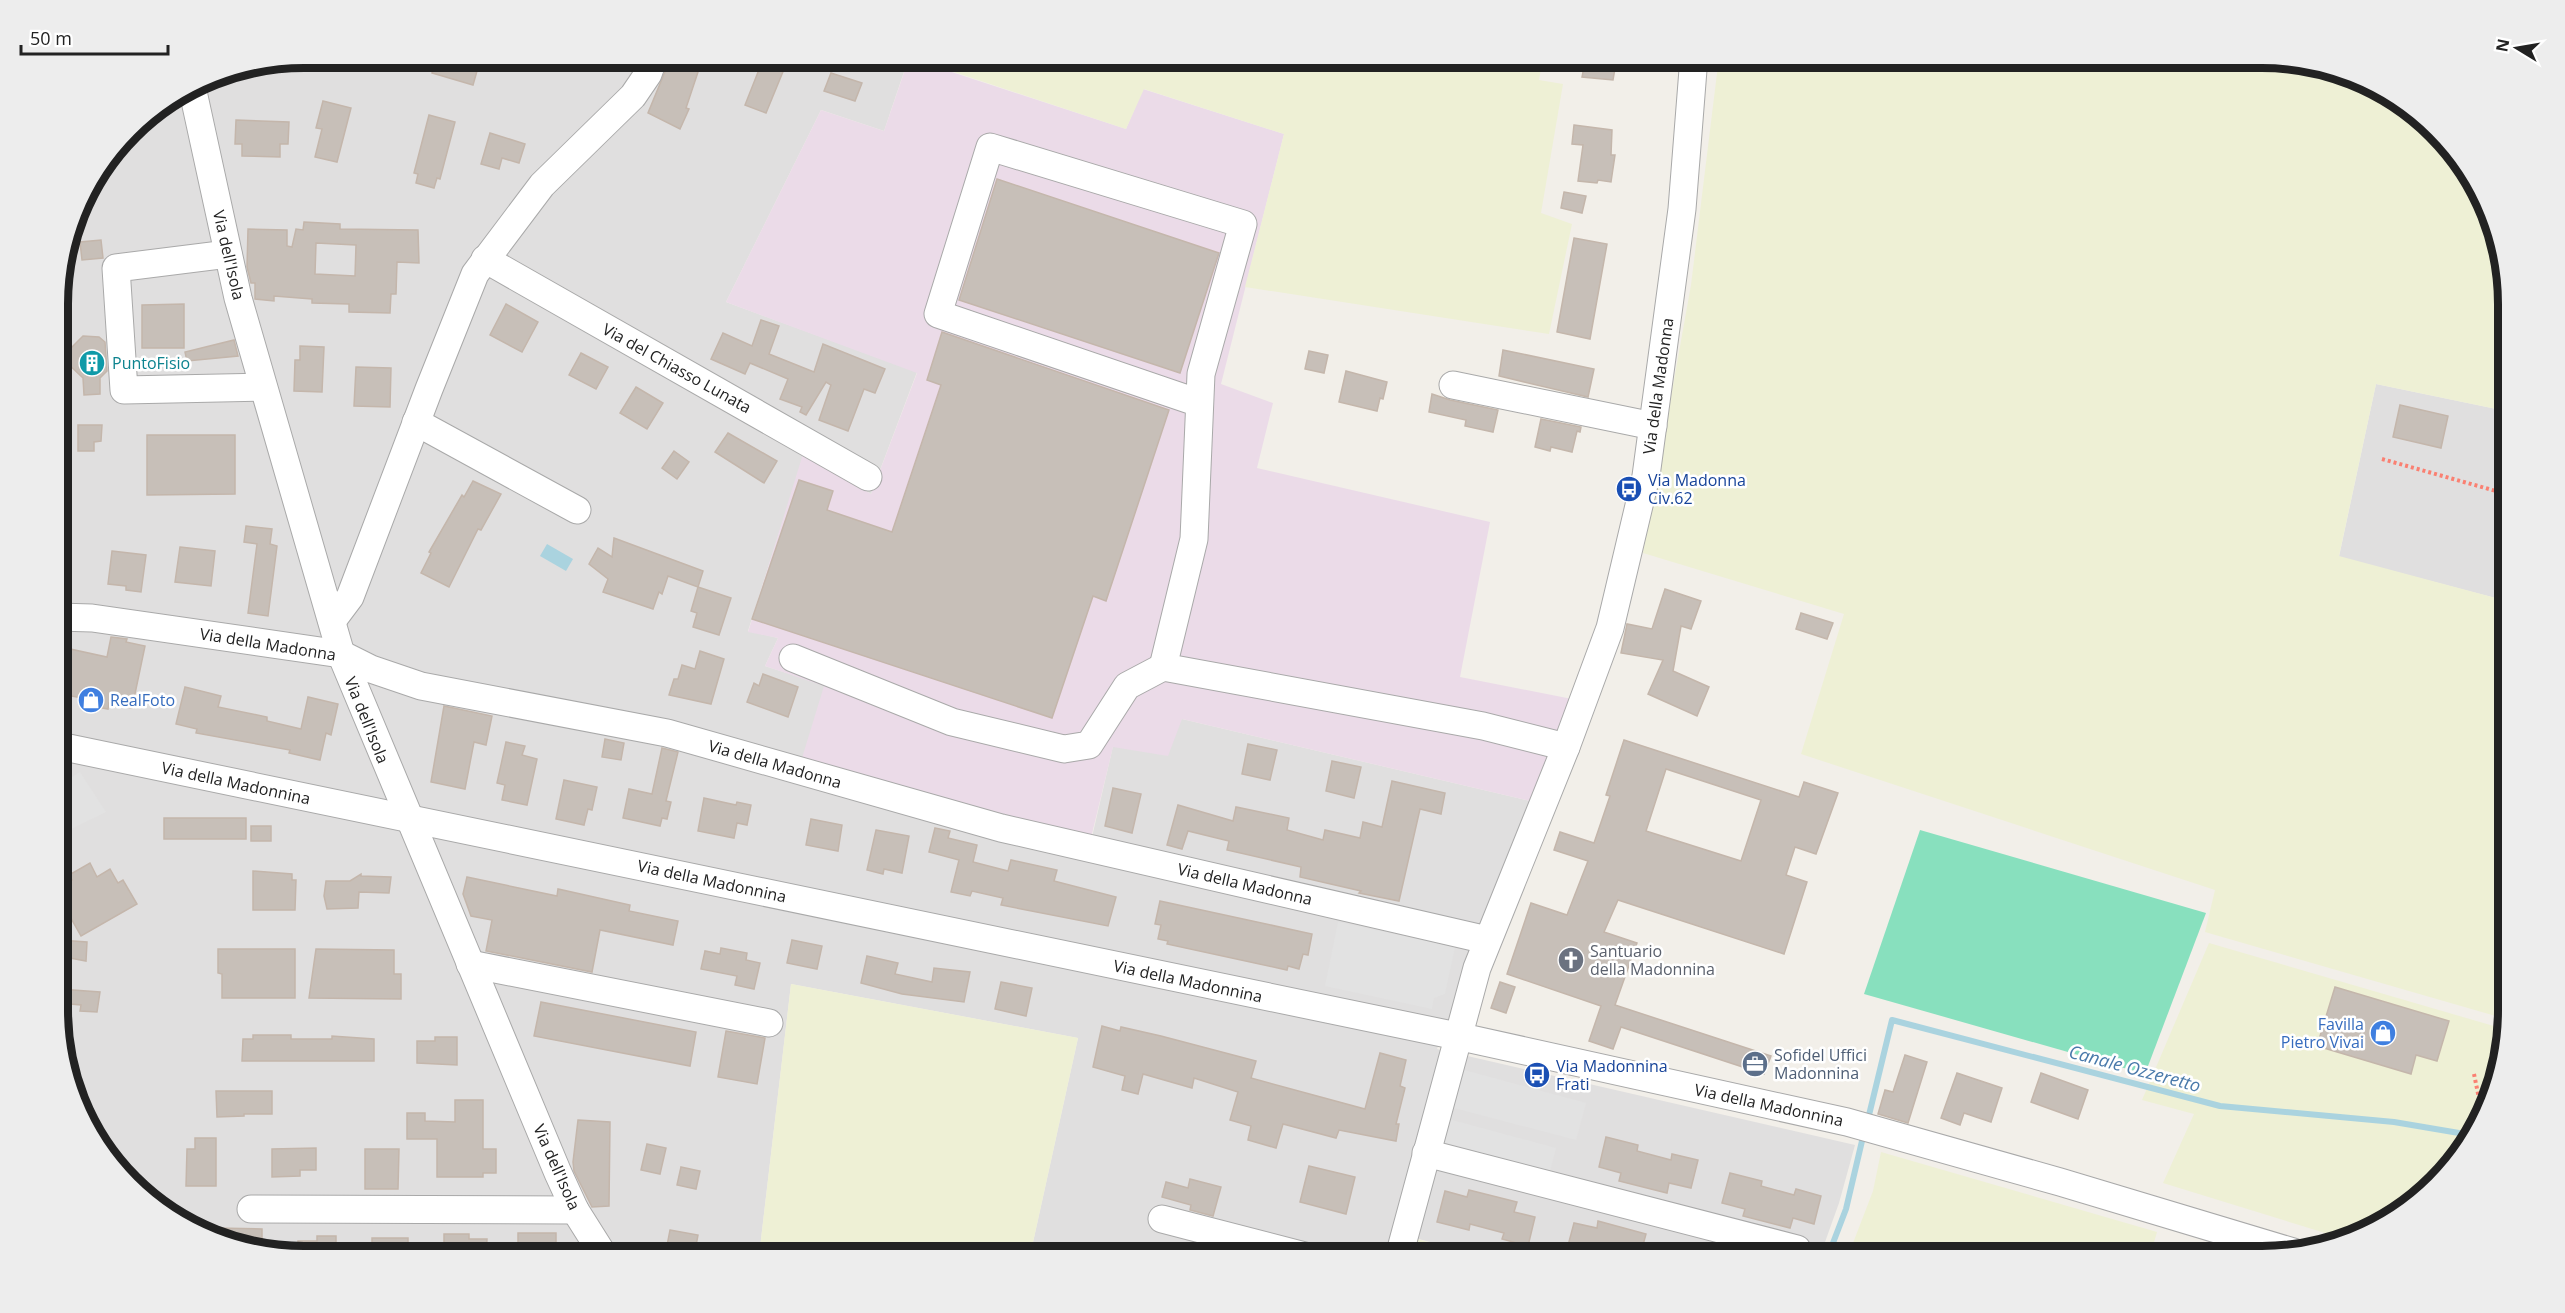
<svg xmlns="http://www.w3.org/2000/svg" width="2565" height="1313" font-family="'Open Sans',sans-serif">
<rect width="100%" height="100%" fill="#f2efe9"/>
<g fill="#e0dfdf">
<path d="M303,57H909L884,131L821,110L726,302L917,372L871,494L804,454L748,631L778,638L765,666L824,685L1092,837L1113,746L1182,719L1530,801L1437,1049L1855,1145L1839,1203L1820,1256H1484L1415,1238L1410,1256H1030L1078,1038L791,984L759,1256H303L195,1231L108,1159L76,1104L59,1042L58,287L83,194L141,118L209,76Z"/>
<path d="M2376,384L2506,411L2507,601L2339,557Z"/>
</g>
<path fill="#ebdbe8" d="M909,58L1126,129L1143,89L1284,134L1221,384L1273,403L1257,468L1490,522L1460,677L1572,699L1530,801L1182,719L1168,756L1113,747L1091,838L802,758L824,686L765,666L778,638L748,632L803,454L871,494L917,373L726,302L821,110L884,131Z"/>
<g fill="#eef0d5">
<path d="M909,57H1543L1539,80L1563,84L1541,213L1572,224L1549,334L1245,287L1284,134L1144,89L1126,129Z"/>
<path d="M1719,57H2262L2370,82L2424,118L2466,166L2506,271V411L2376,384L2339,556L2507,601L2508,1010L2506,1019L2205,932L2215,890L1801,754L1844,614L1643,553L1691,285Z"/>
<path d="M2209,943L2504,1029L2483,1118L2447,1172L2398,1215L2348,1240L2163,1183L2194,1114L2142,1100Z"/>
<path d="M791,984L1078,1038L1030,1256H759Z"/>
<path d="M1881,1152L2157,1232L2150,1256H1848L1873,1191Z"/>
<path d="M1414,1238L1474,1256H1410Z"/>
</g>
<path fill="#88e0be" d="M1920,830L2206,913L2145,1074L1864,994Z"/>
<g fill="#e2e2e2">
<path d="M80,772L106,812L59,835V785Z"/>
<path d="M1338,922L1455,947L1445,994L1434,998L1432,1009L1325,986Z"/>
<path d="M1464,1070L1586,1103L1576,1140L1454,1108Z"/>
<path d="M1441,1117L1556,1148L1550,1171L1434,1141Z"/>
</g>
<path fill="#aad3df" d="M547,544L573,559L566,571L540,556Z"/>
<g fill="none" stroke-linecap="round" stroke-linejoin="round">
<g stroke="#aad3df" stroke-width="6">
<path d="M1869,1115L1892,1020L2220,1106L2394,1122L2459,1133L2470,1137"/>
<path d="M1828,1256L1846,1209L1862,1141"/>
</g>
</g>
<g fill="#c7bfb8" stroke="#c4b6ab" stroke-width="1.5" fill-rule="evenodd">
<path d="M436,57H481L473,85L432,73Z"/>
<path d="M671,57H703L686,108L689,109L680,129L648,113Z"/>
<path d="M764,57H789L766,113L745,105Z"/>
<path d="M1586,57H1617L1613,80L1582,77Z"/>
<path d="M831,73L862,83L855,101L824,91Z"/>
<path d="M323,101L351,108L337,162L315,157L322,129L316,128Z"/>
<path d="M429,115L455,122L440,179L437,178L434,188L416,183L418,174L414,173Z"/>
<path d="M236,120L289,122L288,144H280V157L242,156V144H235Z"/>
<path d="M1574,125L1612,130L1611,155H1615L1611,182L1598,180L1597,183L1578,181L1583,145L1572,144Z"/>
<path d="M490,133L525,144L519,163L502,158L499,169L481,164Z"/>
<path d="M997,179L1219,253L1180,373L959,300Z"/>
<path d="M1564,192L1586,196L1582,213L1561,208Z"/>
<path d="M304,222L340,224V229L418,230L419,263L397,262L396,294H391L390,313L349,312V304L312,303V299L274,296V301L255,299V283H251L247,267L248,229L287,230V246L292,247L296,229L303,230ZM316,243L356,245L355,276L315,274Z"/>
<path d="M1574,238L1607,244L1590,339L1557,332Z"/>
<path d="M101,240L103,258L82,260L80,242Z"/>
<path d="M184,304V348H142V305Z"/>
<path d="M506,304L538,322L522,352L490,335Z"/>
<path d="M761,320L779,326L769,354L814,372L823,344L885,369L875,393L864,389L848,431L819,420L831,385L826,382L806,415L800,412L802,407L780,399L788,379L750,363L745,374L711,359L723,333L752,346Z"/>
<path d="M942,332L1169,410L1106,601L1093,596L1052,718L752,619L799,480L833,491L827,510L892,532L941,385L927,380Z"/>
<path d="M83,336L99,337L105,342L107,371L100,378V394L84,395L83,378L65,361V354Z"/>
<path d="M234,340L238,356L187,361L185,352Z"/>
<path d="M300,346L324,347L322,392L294,391L295,360H300Z"/>
<path d="M1503,350L1594,369L1588,397L1499,376Z"/>
<path d="M1309,351L1328,355L1324,373L1305,369Z"/>
<path d="M581,353L608,367L596,389L569,375Z"/>
<path d="M356,367L391,368L390,407L354,406Z"/>
<path d="M1346,371L1387,382L1383,399L1380,398L1377,411L1339,402Z"/>
<path d="M636,387L663,403L647,429L620,413Z"/>
<path d="M1432,394L1450,400L1498,410L1493,432L1465,426L1466,420L1429,412Z"/>
<path d="M2400,405L2448,416L2441,448L2393,437Z"/>
<path d="M1541,419L1581,427L1580,432L1577,431L1572,452L1551,447L1550,451L1535,447Z"/>
<path d="M78,425H102L101,441L94,442V451H78Z"/>
<path d="M728,433L777,461L764,483L715,452Z"/>
<path d="M147,435H235V494L147,495Z"/>
<path d="M674,451L689,462L677,479L662,468Z"/>
<path d="M473,481L501,494L481,530L478,529L449,587L421,573L431,553L429,552L462,495L464,497Z"/>
<path d="M246,526L272,529L270,544L277,546L268,616L248,613L257,544L244,542Z"/>
<path d="M614,538L703,571L698,587L668,576L662,594L659,592L653,609L603,592L608,579L589,564L598,548L612,557Z"/>
<path d="M180,547L215,551L211,586L175,582Z"/>
<path d="M112,551L146,555L141,592L126,590V586L108,584Z"/>
<path d="M698,587L731,598L719,635L693,627L697,613L691,611Z"/>
<path d="M1665,589L1701,601L1691,629L1681,626L1673,671L1709,687L1697,716L1648,694L1663,660L1621,653L1627,624L1652,629Z"/>
<path d="M1801,613L1833,623L1827,639L1796,629Z"/>
<path d="M111,637L127,639L126,642L145,646L132,708L109,703L108,709L81,704L82,698L61,694L70,649L107,657Z"/>
<path d="M700,651L724,659L711,704L669,695L674,679H678L682,665L695,669Z"/>
<path d="M763,674L798,687L788,717L747,702L754,683L759,686Z"/>
<path d="M185,687L221,696L218,707L267,717V721L301,729L308,697L338,704L331,735L326,733L320,760L289,753L290,750L196,733L197,729L176,724Z"/>
<path d="M444,706L492,716L486,745L474,742L465,789L431,782Z"/>
<path d="M605,739L624,743L621,760L602,757Z"/>
<path d="M1624,740L1799,797L1804,782L1838,793L1816,854L1795,847L1786,875L1807,882L1784,954L1618,900L1604,932L1637,943L1615,1005L1771,1056L1764,1074L1621,1027L1613,1049L1589,1041L1601,1006L1507,974L1531,903L1567,915L1588,861L1554,850L1560,832L1594,843L1610,796L1606,795ZM1666,769L1761,800L1741,861L1646,831Z"/>
<path d="M506,742L525,746L522,755L537,759L527,805L502,800L505,785L497,783Z"/>
<path d="M1248,744L1277,750L1270,780L1242,774Z"/>
<path d="M662,748L678,752L666,801L671,802L667,819L662,818L660,826L623,818L629,789L652,794Z"/>
<path d="M1332,761L1361,767L1354,798L1326,791Z"/>
<path d="M564,780L597,787L592,810L588,809L584,825L556,819Z"/>
<path d="M1392,781L1445,793L1441,814L1420,809L1399,901L1359,893L1361,891L1300,877L1301,867L1227,850L1229,841L1188,831L1182,849L1167,845L1178,805L1233,821L1236,807L1289,818L1287,830L1323,840L1325,830L1360,838L1363,822L1382,827Z"/>
<path d="M1113,788L1141,794L1132,833L1105,826Z"/>
<path d="M704,798L736,805L737,802L751,805L747,825L737,823L734,838L698,831Z"/>
<rect x="164" y="818" width="82" height="21"/>
<path d="M811,819L842,825L838,851L806,845Z"/>
<rect x="251" y="826" width="20" height="15"/>
<path d="M935,828L950,831L948,838L977,845L973,862L1008,871L1011,860L1057,870L1054,881L1116,897L1108,926L1001,905L1003,898L972,891L970,896L951,892L959,860L929,852Z"/>
<path d="M876,830L909,836L902,873L884,869L883,874L867,870Z"/>
<path d="M90,863L97,877L110,869L118,883L123,880L137,904L81,936L59,897V888L72,880L69,875Z"/>
<path d="M253,871L292,874V880H296L295,910H253Z"/>
<path d="M361,874V876L391,877L389,893L359,892L358,908L327,909L324,896L326,881H350Z"/>
<path d="M467,877L557,896L558,889L630,905L629,911L678,921L673,945L600,930L592,972L486,951L492,920L471,916L463,894Z"/>
<path d="M1160,901L1312,934L1308,955L1303,954L1299,969L1288,966L1287,970L1167,944L1168,941L1158,939L1161,925L1155,924Z"/>
<path d="M59,940L87,942L86,961L59,956Z"/>
<path d="M792,940L822,946L817,969L787,963Z"/>
<path d="M721,948L747,953L746,960L760,963L754,989L735,985L737,976L701,969L705,951L720,954Z"/>
<path d="M218,949H295V998H222V974L218,973Z"/>
<path d="M316,949L394,950V974H401V999L309,998Z"/>
<path d="M867,956L898,963L895,974L932,982L934,968L970,972L964,1002L902,994L861,983Z"/>
<path d="M1001,982L1032,988L1026,1016L995,1009Z"/>
<path d="M1500,982L1515,987L1506,1013L1491,1008Z"/>
<path d="M2335,987L2449,1021L2437,1061L2416,1055L2411,1074L2317,1046Z"/>
<path d="M59,989L100,992L97,1012L80,1011L81,1005L59,1003Z"/>
<path d="M541,1002L696,1032L690,1066L534,1036Z"/>
<path d="M1102,1026L1120,1031L1121,1027L1161,1036L1256,1061L1251,1078L1365,1109L1380,1053L1406,1060L1400,1086L1405,1088L1396,1124H1399L1396,1141L1339,1130L1336,1138L1283,1124L1276,1148L1248,1140L1251,1126L1230,1120L1238,1092L1194,1078L1192,1088L1143,1074L1138,1094L1122,1090L1125,1076L1093,1067Z"/>
<path d="M726,1031L765,1038L757,1084L718,1077Z"/>
<path d="M253,1035H291V1039H332V1036L374,1039V1061H242L243,1039H253Z"/>
<path d="M435,1037H457V1065L417,1063V1041H435Z"/>
<path d="M1905,1055L1927,1062L1908,1123L1878,1114L1885,1090L1893,1092Z"/>
<path d="M1957,1073L2002,1088L1991,1122L1964,1113L1960,1125L1941,1118Z"/>
<path d="M2041,1073L2088,1090L2078,1119L2031,1102Z"/>
<path d="M216,1091H272V1114H244V1116L217,1117Z"/>
<path d="M455,1100H483V1149H496V1173H483V1177H437V1139H407V1113H425V1121L455,1122Z"/>
<path d="M578,1120L610,1122L609,1206L592,1207L574,1171L573,1162Z"/>
<path d="M1606,1137L1638,1145L1637,1151L1671,1160L1672,1154L1698,1160L1691,1188L1669,1183L1667,1193L1619,1181L1621,1173L1599,1167Z"/>
<path d="M195,1138H216V1186H186L187,1149H195Z"/>
<path d="M647,1144L666,1148L660,1174L641,1170Z"/>
<path d="M316,1148V1170H300V1176L272,1177V1149Z"/>
<path d="M365,1149H399L398,1189H365Z"/>
<path d="M1309,1166L1355,1177L1346,1214L1300,1202Z"/>
<path d="M681,1167L700,1171L696,1189L677,1185Z"/>
<path d="M1730,1173L1762,1181L1761,1186L1794,1195L1796,1189L1821,1196L1814,1224L1793,1218L1790,1228L1743,1216L1745,1209L1722,1203Z"/>
<path d="M1190,1179L1221,1187L1213,1216L1190,1210L1191,1205L1162,1197L1166,1182L1188,1188Z"/>
<path d="M1469,1190L1517,1202L1514,1212L1535,1217L1528,1246L1502,1239L1504,1233L1470,1224L1469,1230L1437,1222L1445,1191L1467,1197Z"/>
<path d="M1598,1221L1646,1234L1640,1256H1576L1566,1253L1574,1223L1597,1228Z"/>
<path d="M215,1228L262,1229V1246L214,1235Z"/>
<path d="M670,1230L698,1235L694,1256H665Z"/>
<rect x="518" y="1233" width="38" height="23"/>
<path d="M444,1234H469V1239H487L486,1256H444Z"/>
<path d="M317,1236H336V1256L298,1255V1241H317Z"/>
<rect x="372" y="1238" width="36" height="18"/>
</g>
<g fill="none" stroke-linecap="round" stroke-linejoin="round">
<defs>
<g id="minor">
<path d="M192,87L238,298L341,654L558,1173L575,1210L604,1256"/>
<path d="M228,254L116,268L124,390L263,387"/>
<path d="M485,259L868,477"/>
<path d="M1453,385L1653,426"/>
<path d="M416,422L577,510"/>
<path d="M58,617L92,618L341,654L371,669L421,686L667,733L1001,828L1487,940"/>
<path d="M332,621L350,597L429,389L475,274L542,185L633,96L648,74L654,57"/>
<path d="M793,658L952,722L1064,749L1089,745L1127,686L1163,667L1483,726L1566,747"/>
<path d="M1163,667L1194,539L1201,374L1243,224L990,147L938,314L1199,403"/>
<path d="M59,746L1457,1036L1847,1122L2060,1182L2293,1252"/>
<path d="M470,964L769,1023"/>
<path d="M1426,1153L1797,1249"/>
<path d="M251,1209L575,1210"/>
<path d="M1162,1219L1305,1256"/>
<path d="M1399,1256L1477,968L1566,747L1610,628L1646,476L1682,209L1694,57"/>
</g>
</defs>
<use href="#minor" stroke="#a9a9a9" stroke-width="29"/>
<g stroke="#fa8072" stroke-width="4" stroke-dasharray="3 3" stroke-linecap="butt">
<path d="M2382,459L2496,491L2507,496"/>
<path d="M2474,1074L2483,1118"/>
</g>
<use href="#minor" stroke="#fff" stroke-width="27"/>
</g>
<defs>
<symbol id="building-disc" viewBox="-11 -11 22 22"><circle r="9.5" fill="#0f9aa8" stroke="#fff"/><path d="M-4-6H4V6H1V3H-1V6H-4ZM-2.5-4.3h1.7v1.8h-1.7ZM.8-4.3h1.7v1.8H.8ZM-2.5-1h1.7V.8h-1.7ZM.8-1h1.7V.8H.8Z" fill="#fff"/></symbol>
<symbol id="bus-disc" viewBox="-11 -11 22 22"><circle r="9.5" fill="#1a4fb4" stroke="#fff"/><path d="M-5-6H5V4H4V6H2V4H-2V6H-4V4H-5ZM-3.5-4V0h7V-4ZM-3.5 1.2v1.5H-2V1.2ZM2 1.2v1.5H3.5V1.2Z" fill="#fff"/></symbol>
<symbol id="shop-disc" viewBox="-11 -11 22 22"><circle r="9.5" fill="#3f7fe0" stroke="#fff"/><path d="M-5-2.5h2.3a2.7 3.5 0 0 1 5.4 0H5L5.5 6h-11ZM-1.5-2.5h3a1.5 2.3 0 0 0-3 0Z" fill="#fff"/></symbol>
<symbol id="church-disc" viewBox="-11 -11 22 22"><circle r="9.5" fill="#6b7280" stroke="#fff"/><path d="M-1.2-6h2.4v3.5h3.3v2.4h-3.3V6h-2.4V-.1h-3.3v-2.4h3.3Z" fill="#fff"/></symbol>
<symbol id="office-disc" viewBox="-11 -11 22 22"><circle r="9.5" fill="#5c6f8a" stroke="#fff"/><path d="M-6-3h4V-5.5h4V-3h4V5H-6ZM-1-4.5V-3h2v-1.5ZM-6 0V1H6V0Z" fill="#fff"/></symbol>
</defs>
<g fill-rule="evenodd">
<use href="#building-disc" x="77" y="348" width="30" height="30"/>
<use href="#bus-disc" x="1614" y="474" width="30" height="30"/>
<use href="#shop-disc" x="76" y="685" width="30" height="30"/>
<use href="#church-disc" x="1556" y="945" width="30" height="30"/>
<use href="#shop-disc" x="2368" y="1018" width="30" height="30"/>
<use href="#office-disc" x="1740" y="1049" width="30" height="30"/>
<use href="#bus-disc" x="1522" y="1060" width="30" height="30"/>
</g>
<g text-anchor="middle" dominant-baseline="central" stroke-width="5" stroke-linejoin="round" paint-order="stroke">
<g font-size="16" fill="#222" stroke="#fff">
<text transform="translate(229 255) rotate(77)">Via dell'Isola</text>
<text transform="translate(677 368) rotate(29)">Via del Chiasso Lunata</text>
<text transform="translate(1658 386) rotate(-82)">Via della Madonna</text>
<text transform="translate(268 644) rotate(9)">Via della Madonna</text>
<text transform="translate(367 720) rotate(68)">Via dell'Isola</text>
<text transform="translate(775 764) rotate(16)">Via della Madonna</text>
<text transform="translate(236 783) rotate(12)">Via della Madonnina</text>
<text transform="translate(712 881) rotate(12)">Via della Madonnina</text>
<text transform="translate(1245 884) rotate(13)">Via della Madonna</text>
<text transform="translate(1188 981) rotate(12)">Via della Madonnina</text>
<text transform="translate(1769 1105) rotate(12)">Via della Madonnina</text>
<text transform="translate(557 1167) rotate(66)">Via dell'Isola</text>
</g>
<g font-size="16" fill="#0d838f" stroke="#fff" text-anchor="start">
<text x="112" y="363">PuntoFisio</text>
</g>
<g font-size="16" fill="#164399" stroke="#fff" text-anchor="start">
<text x="1648" y="480">Via Madonna<tspan x="1648" dy="18">Civ.62</tspan></text>
<text x="1556" y="1066">Via Madonnina<tspan x="1556" dy="18">Frati</tspan></text>
</g>
<g font-size="16" fill="#366cbe" stroke="#fff" text-anchor="start">
<text x="110" y="700">RealFoto</text>
<text x="2364" y="1024" text-anchor="end">Favilla<tspan x="2364" dy="18">Pietro Vivai</tspan></text>
</g>
<g font-size="16" fill="#5b616d" stroke="#fff" text-anchor="start">
<text x="1590" y="951">Santuario<tspan x="1590" dy="18">della Madonnina</tspan></text>
</g>
<g font-size="16" fill="#4e5e75" stroke="#fff" text-anchor="start">
<text x="1774" y="1055">Sofidel Uffici<tspan x="1774" dy="18">Madonnina</tspan></text>
</g>
<g font-size="18" font-style="italic" fill="#4a7aab" stroke="#fff">
<text transform="translate(2135 1068) rotate(15)">Canale Ozzeretto</text>
</g>
</g>
<path d="M0 0H2565V1313H0ZM304 68H2262A236 236 0 0 1 2498 304V1010A236 236 0 0 1 2262 1246H304A236 236 0 0 1 68 1010V304A236 236 0 0 1 304 68Z" fill="#ededed" fill-rule="evenodd"/>
<path fill="none" stroke="#222" stroke-width="8" d="M304 68H2262A236 236 0 0 1 2498 304V1010A236 236 0 0 1 2262 1246H304A236 236 0 0 1 68 1010V304A236 236 0 0 1 304 68Z"/>
<g transform="translate(2517 48) rotate(281)" stroke="#ffffff" stroke-width="4.5" paint-order="stroke">
<path d="M0-4.5L10 22L0 15L-10 22Z" fill="#222222"/>
<text y="-9" font-size="16" font-weight="bold" text-anchor="middle" fill="#222222">N</text>
</g>
<path d="M21 45v9h147v-9" fill="none" stroke="#222222" stroke-width="3"/>
<text x="30" y="45" font-size="18" fill="#222222" stroke="#ffffff" stroke-width="4.5" paint-order="stroke">50 m</text>
</svg>
